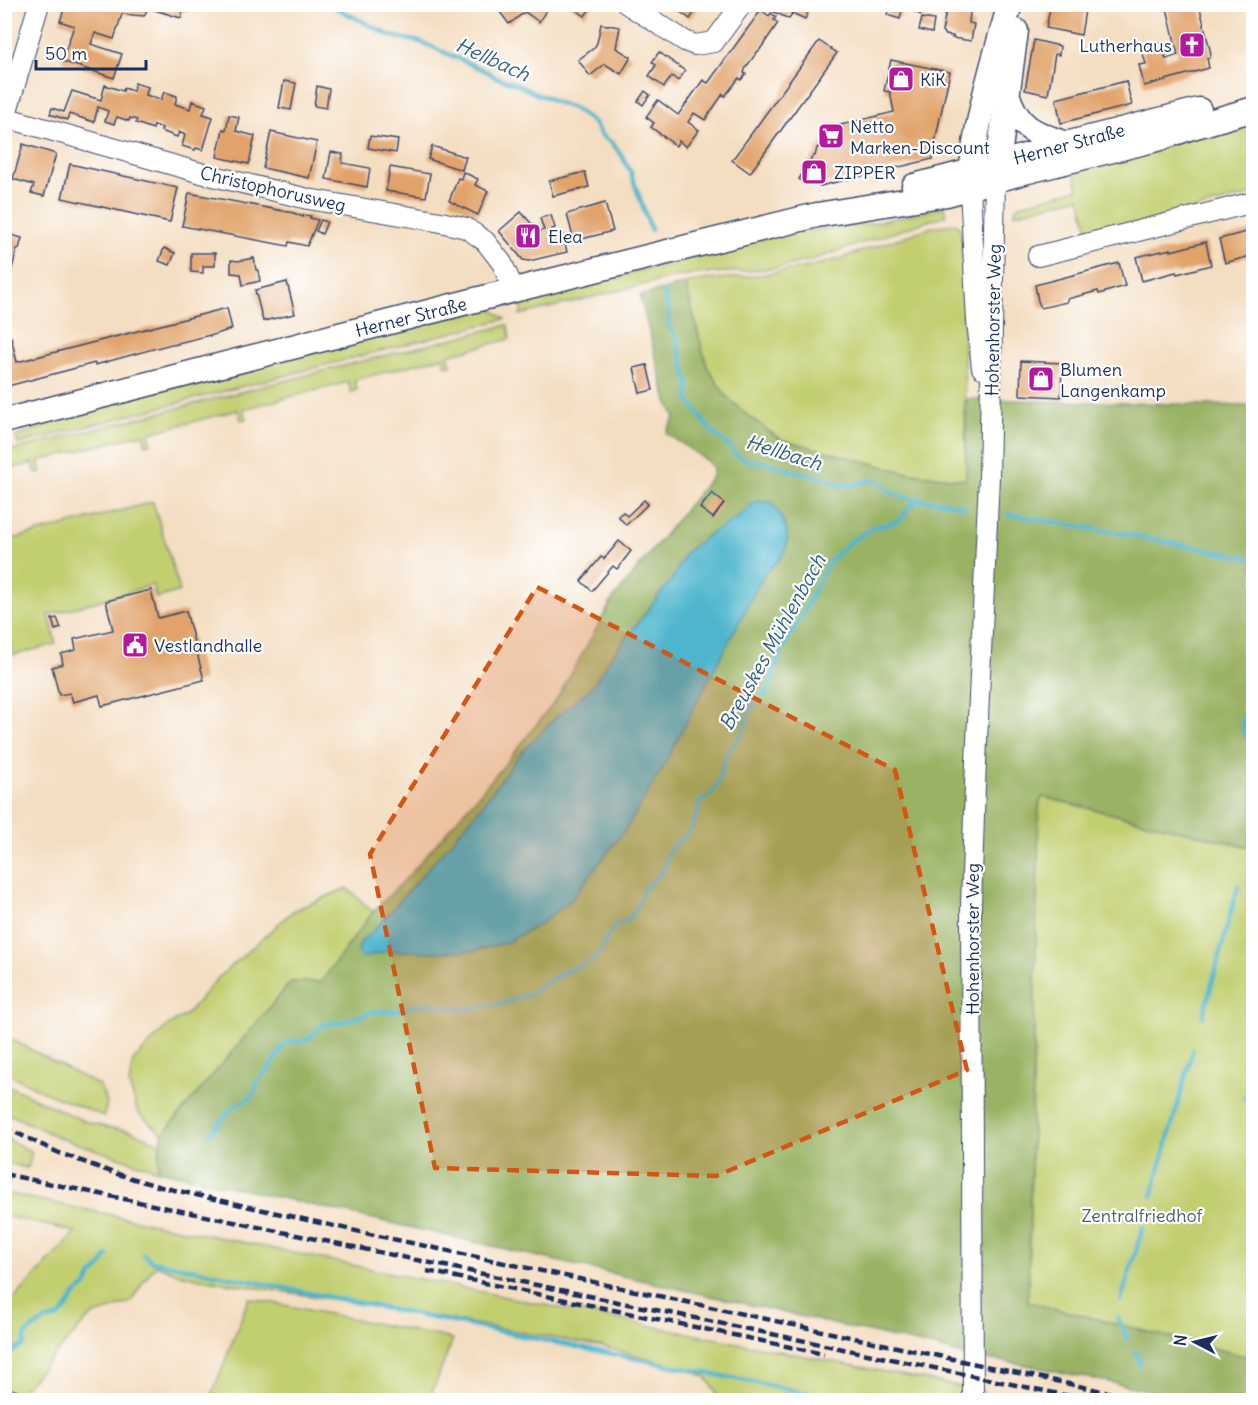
<svg xmlns="http://www.w3.org/2000/svg" width="1258" height="1405" font-family="Delius,sans-serif">
<rect width="100%" height="100%" fill="#fff"/>
<filter id="ink" filterUnits="userSpaceOnUse"><feTurbulence type="fractalNoise" baseFrequency=".0167" numOctaves="2"/><feDisplacementMap in="SourceGraphic" scale="12" xChannelSelector="R" yChannelSelector="G"/><feConvolveMatrix kernelMatrix="1 2 1 2 8 2 1 2 1" color-interpolation-filters="sRGB"/></filter>
<filter id="wash" filterUnits="userSpaceOnUse"><feTurbulence type="fractalNoise" baseFrequency=".008" numOctaves="4" result="noise"/><feDisplacementMap in="SourceGraphic" scale="24" xChannelSelector="R" yChannelSelector="G"/><feGaussianBlur stdDeviation="1.35" result="paint"/><feColorMatrix in="noise" values="0 0 0 0 0 0 0 0 0 0 0 0 0 0 0 0 0 1.4 0 .05"/><feComposite in="paint" operator="in"/></filter>
<g filter="url(#wash)">
<rect width="100%" height="100%" fill="#f4dec2"/>
<g fill="#c2cf71" stroke="#6e7f68" stroke-width="1.5">
<path d="M1253,117V194L1090,237L1080,197L1014,214L1015,209L1019,205L1078,189L1075,174L1111,158Z"/>
<path d="M944,207L946,215L811,260L781,267L747,271L694,274L674,277L520,315L523,304L527,299L786,233L869,224Z"/>
<path d="M956,223L960,228L962,235L966,480L904,472L780,439L747,415L726,396L707,367L690,302L686,284L705,280L753,276L808,267L839,259L929,228Z"/>
<path d="M486,308L493,310L505,319L18,444L16,437L64,418L142,394Z"/>
<path d="M508,325L510,339L448,355L451,365L446,366L443,357L354,380L357,390L351,392L348,382L243,409L246,419L241,420L238,410L149,433L151,443L146,445L143,434L38,461L41,472L36,473L33,463L5,470V452L355,363Z"/>
<path d="M153,502L180,591L156,598L153,585L49,615L56,644L13,655L5,625V541Z"/>
<path d="M1042,796L1253,848V1358L1028,1302L1039,805Z"/>
<path d="M347,888L373,912L321,982H291L163,1134L138,1113L129,1084L133,1061L166,1027L187,1014L218,978L293,911Z"/>
<path d="M5,1036L100,1086L107,1103L104,1116L46,1093L5,1072Z"/>
<path d="M5,1084L46,1104L84,1121L105,1127L131,1131L160,1143L158,1170L60,1138L9,1114L5,1111Z"/>
<path d="M5,1138L32,1152L28,1168L5,1163Z"/>
<path d="M5,1193L535,1303L982,1391L985,1400H715L716,1392L706,1377L682,1367L604,1347L375,1306L201,1279L175,1273L156,1265L143,1282L131,1302L90,1317L20,1392L16,1400H5L4,1310L76,1232L5,1216Z"/>
<path d="M249,1298L453,1339L429,1400H210Z"/>
</g>
<path fill="#99b263" stroke="#5a7060" stroke-width="1.5" d="M686,284L690,302L707,367L726,396L747,415L780,439L904,472L966,480V399L1253,406V848L1042,797L1039,805L1028,1302L1253,1358V1400H1196L1021,1364L965,1356L939,1348L158,1170L160,1143L163,1134L291,982H321L373,912L410,874L505,764L556,700L613,599L712,476L713,468L707,461L666,433L675,417L667,401L640,296Z"/>
<path fill="#4eb5cc" stroke="#347295" stroke-width="1.5" d="M756,501L771,502C792,528 796,551 765,572L662,769L627,827L571,900L540,924L508,942L474,951L434,952L400,951L378,953L367,957H362L358,952L361,941L371,934L476,813L521,753L557,716L591,688L612,656L672,579L686,552L705,537L740,516Z"/>
<g fill="none" stroke-linecap="round" stroke-linejoin="round">
<g stroke="#4eb5cc" stroke-width="4.5">
<path d="M333,4L336,8L391,36L421,42L488,72L495,77L516,84L538,95L547,97L553,101L573,108L594,123L601,135L612,143L621,154L631,173L651,230"/>
<path d="M663,291L668,307L669,327L675,335L689,384L688,399L711,431L727,444L736,455L749,461L764,462L779,467L826,479L842,485L851,486L860,482L877,480L891,492L905,498L944,502L965,507"/>
<path d="M1008,514L1141,537L1254,559"/>
<path d="M1249,694L1254,687"/>
<path d="M1243,718V730L1254,750"/>
<path d="M1251,843L1254,831"/>
<path d="M1203,1017L1238,886"/>
<path d="M1244,1097L1254,1100"/>
<path d="M209,1135L232,1108L250,1098L255,1092L257,1081L269,1069L284,1045L290,1041L301,1042L311,1037L323,1024L343,1022L375,1011L391,1012L420,1005L433,1004L457,1009L474,1008L504,1003L528,995L563,972L590,962L601,950L607,937L616,925L626,921L635,912L644,889L663,871L667,856L674,845L684,837L693,826L700,801L711,795L718,783L726,754L742,734L751,709L768,691L782,649L801,618L815,587L830,561L851,541L872,528L899,521L910,506L921,499"/>
<path d="M1152,1196L1193,1050"/>
<path d="M143,1254L152,1261C244,1279 336,1298 428,1317C566,1344 704,1371 842,1400"/>
<path d="M1121,1300L1143,1227"/>
<path d="M1117,1317L1128,1338"/>
<path d="M1136,1352L1140,1360L1139,1366"/>
<path d="M4,1359L13,1351L24,1345L25,1336L30,1330L44,1321L59,1317L67,1308L74,1296L86,1286L92,1275L99,1269L108,1255"/>
</g>
</g>
<g id="blocks">
<g fill="#e1a36a">
<path d="M66,4H192L189,12L183,10L181,18L148,8L144,16L122,14L114,39L95,33L91,44L122,54L114,78L62,61L74,26L60,21Z"/>
<path d="M501,4H550L539,22L525,12L509,24L497,8Z"/>
<path d="M669,4H700L690,19Z"/>
<path d="M796,4H804L803,8L809,10L805,19L792,13L789,19L772,11L775,5L792,13Z"/>
<path d="M890,4L903,6L900,19L887,15Z"/>
<path d="M913,4H924L921,15L910,10Z"/>
<path d="M1051,4H1086L1081,35L1046,28Z"/>
<path d="M1166,4H1199L1211,54L1209,58H1207L1209,68L1144,86L1139,65L1146,64L1142,51L1145,47L1161,43L1166,59L1178,55Z"/>
<path d="M569,5H593L585,16Z"/>
<path d="M947,7L968,10L970,13L969,23L974,24L971,41L952,38L953,36L945,35L942,31Z"/>
<path d="M761,10L769,16L771,13L776,17L774,20L778,23L759,51H758L746,67L744,73L746,74L741,80L739,78L725,96L723,94L705,120L694,113L688,122L699,130L686,147L679,141L676,146L651,127L654,123L646,117L658,100L678,115L703,80L708,83Z"/>
<path d="M922,18L934,20L932,33L919,30Z"/>
<path d="M601,24L620,27L616,48L631,57L621,74L605,64L590,76L578,60L594,48L597,43Z"/>
<path d="M1034,40L1060,46L1059,55L1055,54L1048,95L1025,90Z"/>
<path d="M819,41L837,53L750,173L732,160Z"/>
<path d="M659,52L685,71L678,81L672,76L664,87L649,76L656,65L652,62Z"/>
<path d="M891,60L950,72L934,146H935L933,159L820,186L819,180L808,182L806,185L799,179L813,156H815L817,148L822,145L821,143L830,140L828,128L894,112L890,92L884,91Z"/>
<path d="M284,81L296,83L291,110L279,108Z"/>
<path d="M1126,81L1132,105L1061,123L1056,99Z"/>
<path d="M135,83L148,87L146,95L161,100L164,92L177,96L175,104L190,109L192,101L206,106L203,114L213,117L203,150L196,148L195,150L182,146L185,135L179,132L177,137L161,131L162,128L154,125L153,129L136,123L137,120L130,118L129,121L117,117L114,124L105,121L108,111L98,107L94,122L69,114L67,120L50,114L52,108L64,112L72,91L101,100L105,85L123,91L124,88L133,91Z"/>
<path d="M317,86L329,89L326,108L314,106Z"/>
<path d="M645,91L650,95L643,105L638,101Z"/>
<path d="M229,115L239,117L236,131L255,136L249,164L217,157L223,129L226,130Z"/>
<path d="M271,132L317,142L309,178L263,168Z"/>
<path d="M370,136L398,140L396,153L368,148Z"/>
<path d="M23,144L56,154L44,196L31,193L34,185L13,179Z"/>
<path d="M432,146L466,157L462,170L428,159Z"/>
<path d="M331,152L343,154L342,163L370,168L367,187L326,179Z"/>
<path d="M70,164L178,188L170,222L62,198Z"/>
<path d="M390,167L430,174L426,197L386,191Z"/>
<path d="M463,172L478,179L475,185L488,191L478,215L449,201L458,178L461,179Z"/>
<path d="M585,172L589,187L553,196L549,181Z"/>
<path d="M189,193L294,213L303,217L304,215L311,216L310,218L318,220L307,246L289,242L288,246L182,226Z"/>
<path d="M605,203L613,231L574,241L567,214Z"/>
<path d="M521,212L538,231L544,230L540,218L551,215L555,228L552,229L553,237L563,235L567,252L529,261L523,260L499,231Z"/>
<path d="M321,220L327,222L322,234L316,231Z"/>
<path d="M1254,230V255L1225,263L1219,239Z"/>
<path d="M4,233L22,238L19,249H17L5,297Z"/>
<path d="M1206,242L1211,265L1177,274L1176,272L1142,281L1136,257L1171,249V251Z"/>
<path d="M164,248L175,253L170,265L159,261Z"/>
<path d="M191,253H215V266H203V273L191,272Z"/>
<path d="M254,258L256,270H258L260,281L243,285L241,274L231,273V260L238,261Z"/>
<path d="M1119,263L1125,286L1099,294L1098,291L1067,299V302L1041,308L1038,301L1035,285Z"/>
<path d="M287,282L295,314L263,321L255,290Z"/>
<path d="M227,308L232,329L210,336V335L178,343V344L172,345L171,344L95,365V363L4,387V335L11,337L17,362Z"/>
<path d="M1021,361L1062,363L1061,397L1020,395Z"/>
<path d="M647,365L653,390L640,393L634,368Z"/>
<path d="M712,493L724,503L713,518L700,508Z"/>
<path d="M644,500L648,504L626,525L618,516L623,512L627,516Z"/>
<path d="M619,541L631,551L617,569L613,566L592,591L581,581L601,557L604,559Z"/>
<path d="M151,590L158,618L186,611L204,680L102,706L99,695L73,702L70,693L59,695L52,667L63,664L61,654L76,650L74,639L113,630L106,601Z"/>
<path d="M57,618L61,628L55,630L52,619Z"/>
</g>
</g>
</g>
<g filter="url(#ink)">
<use href="#blocks" fill-opacity="0" stroke="#3c496d" stroke-width="1.5"/>
<g fill="none" stroke-linecap="round" stroke-linejoin="round">
<defs>
<g id="minor">
<path d="M627,4L685,41L695,45L714,42L742,4"/>
<path d="M4,117L201,173L308,199L441,222L466,228L485,241L502,263L514,290"/>
<path d="M4,121L39,4"/>
<path d="M970,189L977,321L982,368"/>
<path d="M1038,256L1254,202"/>
<path d="M4,1398L12,1400"/>
<path d="M973,1400L971,906L975,785L989,477L995,181"/>
</g>
<g id="major">
<path d="M1007,93C1017,128 1034,133 1066,144"/>
<path d="M996,178L1016,31"/>
<path d="M914,186L998,164L1066,144L1199,110"/>
<path d="M970,186C974,125 993,63 1010,4"/>
<path d="M4,421L514,290L817,215L947,194L1024,172L1161,138L1189,128L1254,109"/>
</g>
</defs>
<use href="#minor" stroke="#3c496d" stroke-width="22"/>
<use href="#major" stroke="#3c496d" stroke-width="27"/>
<use href="#minor" stroke="#fff" stroke-width="20"/>
<use href="#major" stroke="#fff" stroke-width="24"/>
<g stroke="#1b2f5e" stroke-width="4.5" stroke-dasharray="9 4.5" stroke-linecap="butt">
<path d="M4,1127L57,1152L111,1172L161,1187L374,1235L1144,1400"/>
<path d="M4,1174L1088,1400"/>
<path d="M427,1271L824,1354"/>
</g>
</g>
</g>
<path fill="#d45514" fill-opacity="0.2" stroke="#d45514" stroke-width="4.5" stroke-dasharray="12 8" stroke-linejoin="round" d="M537,587L895,770L967,1070L716,1176L435,1168L370,854Z"/>
<defs>
<symbol id="church-square" viewBox="-11 -11 22 22"><rect x="-9" y="-9" width="18" height="18" rx="4" fill="#b5179e" stroke="#fff"/><path d="M-1.2-6h2.4v3.5h3.3v2.4h-3.3V6h-2.4V-.1h-3.3v-2.4h3.3Z" fill="#fff"/></symbol>
<symbol id="shop-square" viewBox="-11 -11 22 22"><rect x="-9" y="-9" width="18" height="18" rx="4" fill="#b5179e" stroke="#fff"/><path d="M-5-2.5h2.3a2.7 3.5 0 0 1 5.4 0H5L5.5 6h-11ZM-1.5-2.5h3a1.5 2.3 0 0 0-3 0Z" fill="#fff"/></symbol>
<symbol id="supermarket-square" viewBox="-11 -11 22 22"><rect x="-9" y="-9" width="18" height="18" rx="4" fill="#b5179e" stroke="#fff"/><path d="M-6-5.5h2.5l.6 2H6L4.5 2H-2.5L-4.4-4H-6ZM-1.5 3.2a1.3 1.3 0 1 0 .1 0ZM3 3.2a1.3 1.3 0 1 0 .1 0Z" fill="#fff"/></symbol>
<symbol id="restaurant-square" viewBox="-11 -11 22 22"><rect x="-9" y="-9" width="18" height="18" rx="4" fill="#b5179e" stroke="#fff"/><path d="M-5-6h1v4h1v-4h1v4h1v-4h1v5L-1.5 .5V6h-2V.5L-5-1ZM5-6V6H3V1.5H1.5Q1.5-4 5-6Z" fill="#fff"/></symbol>
<symbol id="civic-square" viewBox="-11 -11 22 22"><rect x="-9" y="-9" width="18" height="18" rx="4" fill="#b5179e" stroke="#fff"/><path d="M-.6-6.5H3V-4.5H.6V-3L4-1V1h2V6H-6V1h2V-1L-.6-3ZM-1.2 2.5V6h2.4V2.5Z" fill="#fff"/></symbol>
</defs>
<g fill-rule="evenodd">
<use href="#church-square" x="1177" y="30" width="30" height="30"/>
<use href="#shop-square" x="886" y="64" width="30" height="30"/>
<use href="#supermarket-square" x="816" y="121" width="30" height="30"/>
<use href="#shop-square" x="799" y="157" width="30" height="30"/>
<use href="#restaurant-square" x="513" y="221" width="30" height="30"/>
<use href="#shop-square" x="1026" y="364" width="30" height="30"/>
<use href="#civic-square" x="120" y="630" width="30" height="30"/>
</g>
<g text-anchor="middle" dominant-baseline="central" stroke-width="4.5" stroke-linejoin="round" paint-order="stroke">
<g font-size="18" fill="#1b2f5e" stroke="#fff" text-anchor="start">
<text x="1172" y="45" text-anchor="end">Lutherhaus</text>
<text x="920" y="79">KiK</text>
<text x="850" y="126">Netto<tspan x="850" dy="21">Marken-Discount</tspan></text>
<text x="834" y="172">ZIPPER</text>
<text x="548" y="236">Elea</text>
<text x="1060" y="369">Blumen<tspan x="1060" dy="21">Langenkamp</tspan></text>
<text x="154" y="645">Vestlandhalle</text>
</g>
<g font-size="18" fill="#1b2f5e" stroke="#fff">
<text transform="translate(1069 144) rotate(-15)">Herner Straße</text>
<text transform="translate(273 189) rotate(13)">Christophorusweg</text>
<text transform="translate(411 317) rotate(-14)">Herner Straße</text>
<text transform="translate(993 320) rotate(-89)">Hohenhorster Weg</text>
<text transform="translate(972 939) rotate(-90)">Hohenhorster Weg</text>
</g>
<g font-size="18" fill="#4d5f64" stroke="#fff">
<text x="1142" y="1215">Zentralfriedhof</text>
</g>
<g font-size="20" font-style="italic" fill="#2d5e84" stroke="#fff">
<text transform="translate(493 59) rotate(24)">Hellbach</text>
<text transform="translate(784 452) rotate(17)">Hellbach</text>
<text transform="translate(772 642) rotate(-61)">Breuskes Mühlenbach</text>
</g>
</g>
<rect width="1258" height="1405" fill="none" stroke="#fff" stroke-width="24"/>
<g transform="translate(1195 1342) rotate(277)" stroke="#ffffff" stroke-width="4.5" paint-order="stroke">
<path d="M0-4.5L10 22L0 15L-10 22Z" fill="#1b2f5e"/>
<text y="-9" font-size="16" font-weight="bold" text-anchor="middle" fill="#1b2f5e">N</text>
</g>
<path d="M36 60v9h110v-9" fill="none" stroke="#1b2f5e" stroke-width="3"/>
<text x="45" y="60" font-size="18" fill="#1b2f5e" stroke="#ffffff" stroke-width="4.5" paint-order="stroke">50 m</text>
</svg>
